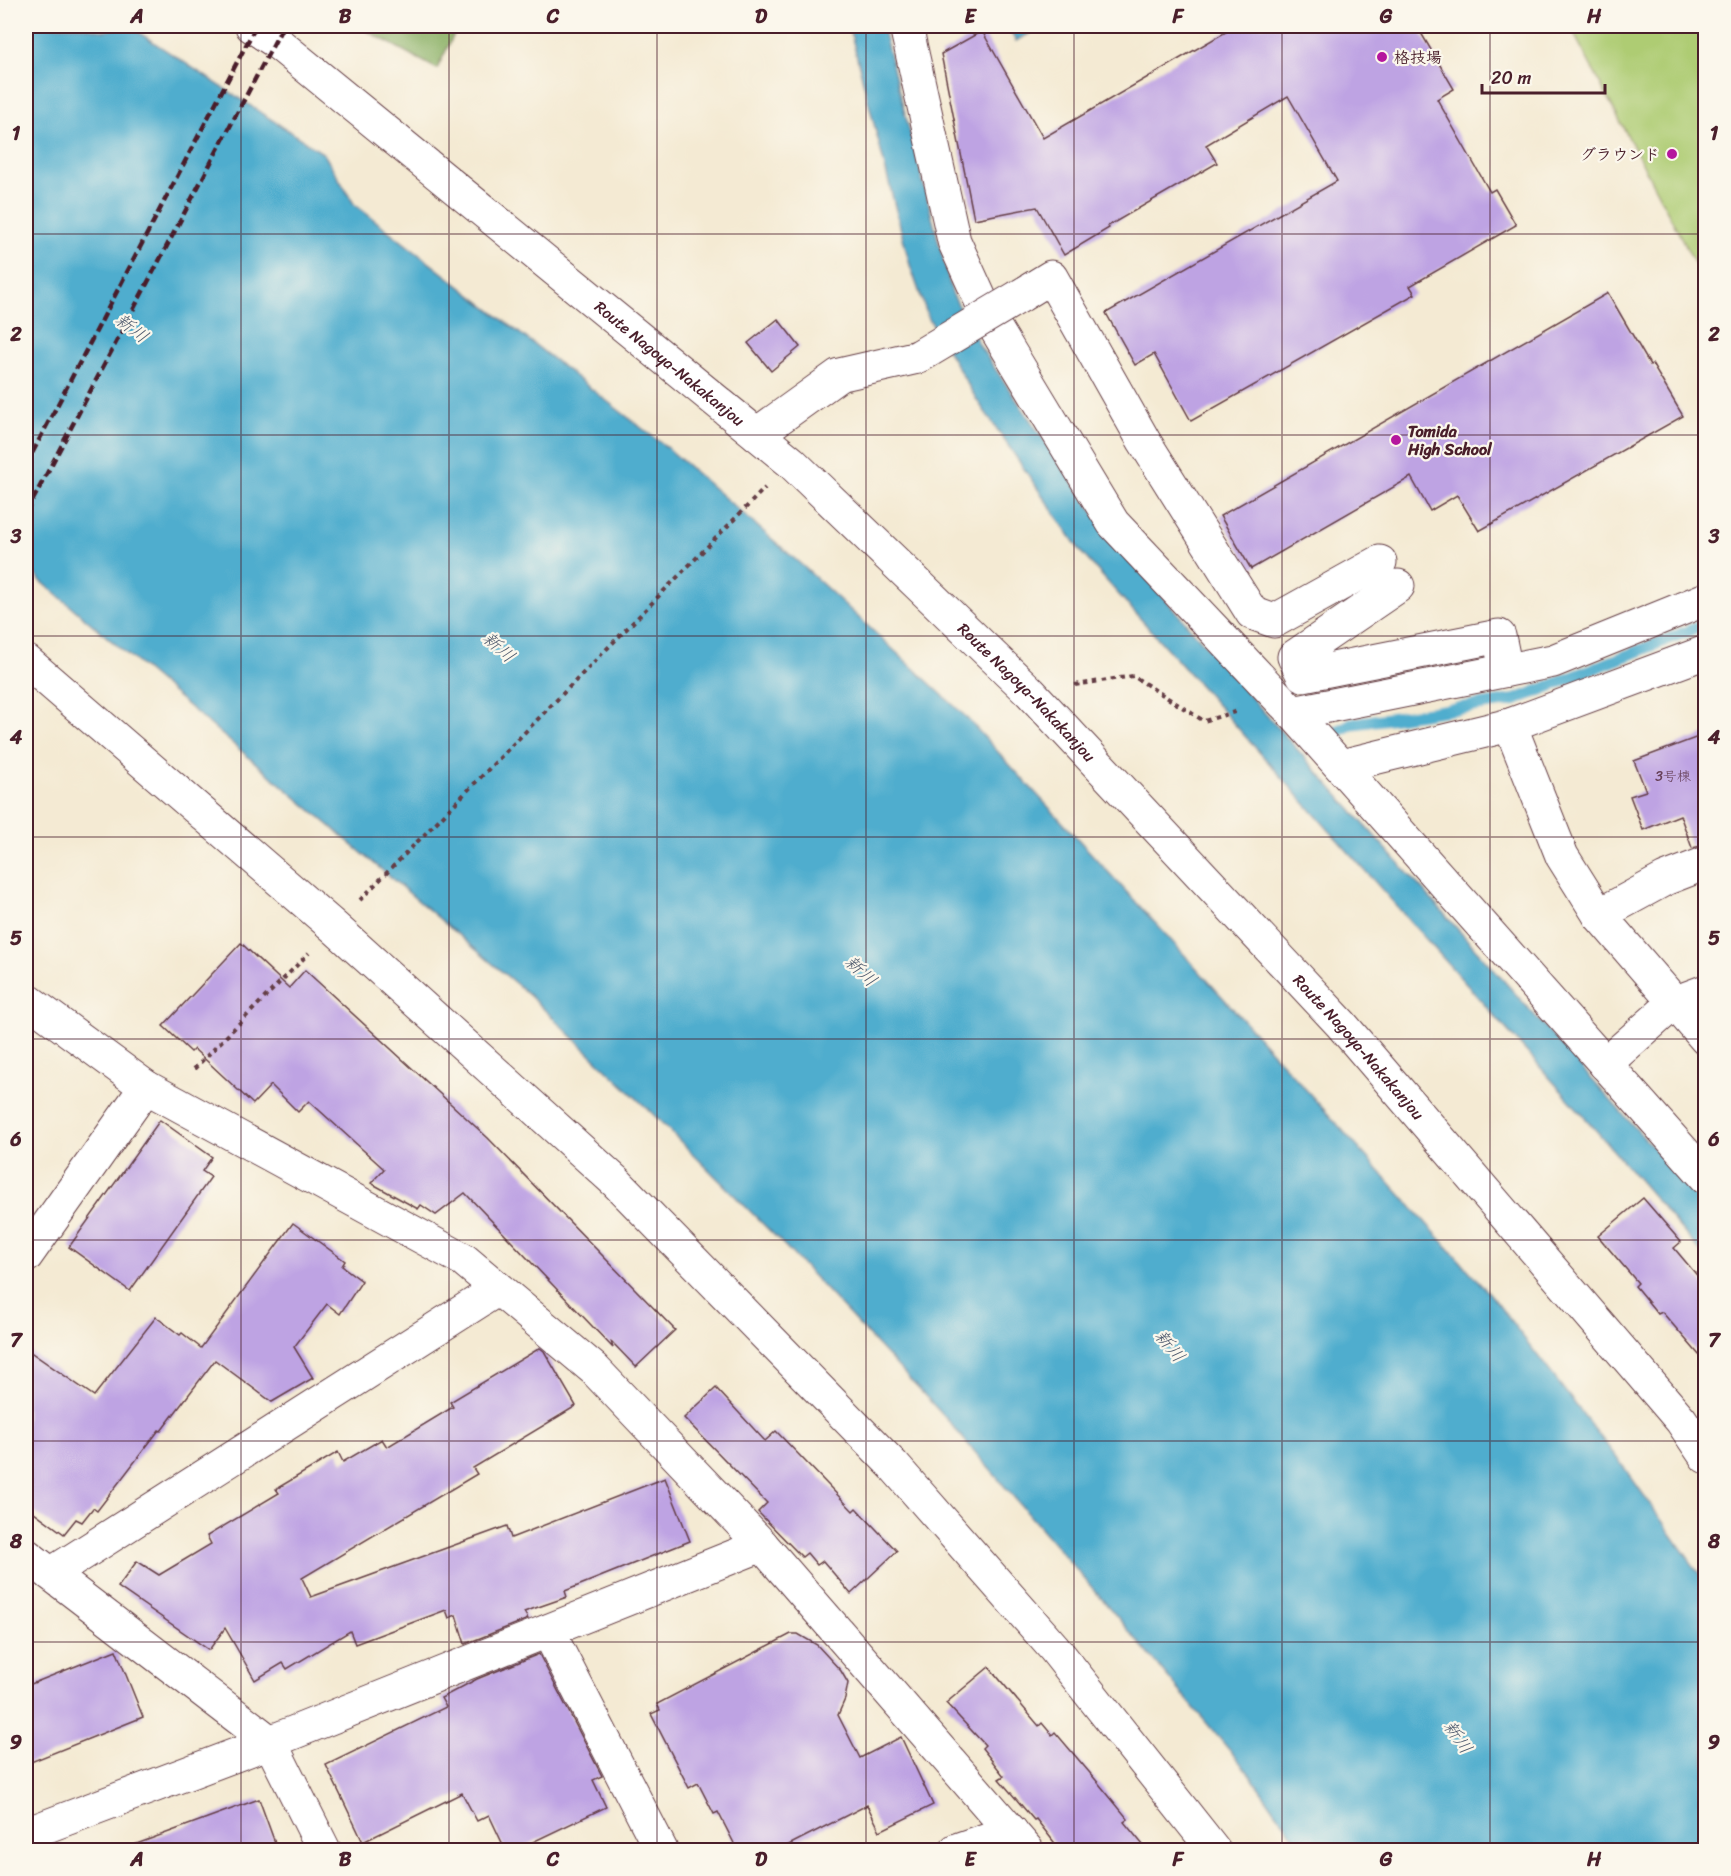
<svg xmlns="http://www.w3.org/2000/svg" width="1731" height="1876" font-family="Sriracha,'Klee One',sans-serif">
<rect width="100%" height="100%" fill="#fbf7ec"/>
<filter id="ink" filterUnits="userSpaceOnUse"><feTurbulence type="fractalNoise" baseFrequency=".0167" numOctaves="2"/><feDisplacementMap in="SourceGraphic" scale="12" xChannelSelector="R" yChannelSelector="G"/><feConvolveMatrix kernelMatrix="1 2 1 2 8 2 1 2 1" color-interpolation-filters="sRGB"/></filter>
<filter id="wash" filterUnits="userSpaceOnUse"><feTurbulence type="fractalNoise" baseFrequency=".008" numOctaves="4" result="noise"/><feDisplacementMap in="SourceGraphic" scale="24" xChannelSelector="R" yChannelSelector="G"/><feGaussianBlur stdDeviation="1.35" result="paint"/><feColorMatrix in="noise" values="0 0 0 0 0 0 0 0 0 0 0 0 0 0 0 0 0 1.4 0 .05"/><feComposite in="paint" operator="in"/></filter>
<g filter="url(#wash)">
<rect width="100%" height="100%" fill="#f4ead3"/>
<path fill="#aecc73" stroke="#7c764f" stroke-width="1.5" d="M1570,26H1705V283Z"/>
<path fill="#8ab065" stroke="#6a6848" stroke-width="1.5" d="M358,26H458L437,69Z"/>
<g fill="#4fadce" stroke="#4c667c" stroke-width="1.5">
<path d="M26,26H79L105,31L129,26L324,154L354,204L671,451L805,568L964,715L1190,961L1490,1294L1626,1470L1705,1582V1850H1303L1248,1772L1114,1613L943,1415L785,1246L654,1115L527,993L41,581L26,564Z"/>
<path d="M849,26H882L952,293L981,348L1109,535L1271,720L1705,1206V1257L1582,1114L1081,552L977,400L928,317L910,265Z"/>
<path d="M1007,26H1043L1016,41Z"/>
</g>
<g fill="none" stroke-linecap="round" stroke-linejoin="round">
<path stroke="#4fadce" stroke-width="12" d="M1330,736L1351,724L1515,700L1706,624"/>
</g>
<g id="blocks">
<g fill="#bea3e3">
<path d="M1236,26H1417L1454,89L1437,99L1490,192L1495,189L1516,225L1410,286L1415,294L1191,421L1154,354L1135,365L1106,313L1337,181L1288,96L1206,145L1217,163L1108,226L1109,228L1064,255L1037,207L974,219L941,54L982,31L1043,138Z"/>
<path d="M1608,293L1650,365L1652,364L1683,416L1479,531L1457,495L1430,511L1411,477L1251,569L1220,516Z"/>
<path d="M778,319L800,347L771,371L748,343Z"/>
<path d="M1706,734V845L1692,848L1680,815L1643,830L1630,796L1646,791L1634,761Z"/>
<path d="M241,943L289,988L305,970L488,1138L675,1330L636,1367L611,1341L613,1348L465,1193L436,1215L421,1205L418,1209L371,1183L384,1169L309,1101L298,1112L271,1085L253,1104L194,1049L191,1052L163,1026Z"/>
<path d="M160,1120L212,1157L202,1171L211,1177L130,1291L69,1247Z"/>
<path d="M1643,1198L1681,1242L1674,1248L1706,1286V1363L1662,1312L1658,1314L1635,1286L1638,1283L1598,1236Z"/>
<path d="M293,1223L345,1261L342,1266L362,1281L340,1314L327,1304L294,1347L313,1378L272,1402L215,1360L161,1431L159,1430L97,1511L93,1508L82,1522L76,1519L64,1534L26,1506V1349L94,1396L156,1317L180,1335L182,1333L201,1348Z"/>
<path d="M540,1348L544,1351L576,1406L473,1468L477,1474L302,1578L311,1597L507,1526L511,1538L665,1478L690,1541L565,1591L567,1597L524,1612L528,1619L465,1644L456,1615L449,1618L446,1610L355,1644L350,1631L287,1669L283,1663L255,1680L225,1628L209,1650L118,1587L137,1561L159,1575L211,1544L207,1536L279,1493L276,1489L338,1452L343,1462L382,1439L387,1447L453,1407L450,1402Z"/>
<path d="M716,1388L765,1441L776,1431L853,1511L856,1508L897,1551L851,1594L823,1561L817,1565L807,1553L802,1557L758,1512L767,1503L684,1418Z"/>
<path d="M791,1634H798L817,1645L841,1671L848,1683L845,1699L838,1715L860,1758L901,1737L933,1805L880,1831L867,1805L777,1851H738L718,1812L714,1814L698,1783L689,1788L651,1714L660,1710L657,1704Z"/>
<path d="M116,1650L143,1717L26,1764V1686Z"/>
<path d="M539,1654L602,1776L593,1780L606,1807L514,1851H506L489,1815L477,1821L462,1793L363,1842L326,1765L446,1707L441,1698L477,1679Z"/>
<path d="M989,1667L1039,1726L1042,1723L1052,1735L1055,1732L1095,1779L1128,1819L1124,1822L1148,1851H1061L1036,1819L1034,1820L999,1779L1004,1776L982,1748L985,1745L946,1703Z"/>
<path d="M259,1799L278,1851H131V1846Z"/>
</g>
</g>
</g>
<g filter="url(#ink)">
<use href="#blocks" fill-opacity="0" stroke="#643d44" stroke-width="1.5"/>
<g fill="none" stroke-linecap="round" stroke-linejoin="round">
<defs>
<g id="minor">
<path d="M906,26L954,241L988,316L1113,523L1293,713L1706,1177"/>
<path d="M1020,296L1051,277L1144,441L1252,613L1274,621L1380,562"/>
<path d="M757,434L839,375L918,357"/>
<path d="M1398,586L1294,657L1303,675L1499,636L1506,670"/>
<path d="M26,661L334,927L616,1182L893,1465L1054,1648L1214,1850"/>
<path d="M1293,713L1553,661L1706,599"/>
<path d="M1510,725L1562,856L1599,915L1706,1039"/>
<path d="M1341,766L1510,725L1706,652"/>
<path d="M1599,915L1665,879L1706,863"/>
<path d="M26,999L146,1087L464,1260L594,1369L762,1545L1027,1850"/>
<path d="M1605,1064L1674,1003L1706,991"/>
<path d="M26,1256L146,1087"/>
<path d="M26,1555L270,1742L324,1850"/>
<path d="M51,1574L498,1289"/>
<path d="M548,1631L661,1850"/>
<path d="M26,1834L270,1742L762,1545"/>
<path d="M956,1850L1011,1831"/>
</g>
<g id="major">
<path id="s1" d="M252,26L275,41L791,462L1030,692L1341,1024L1681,1420L1706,1457"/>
</g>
</defs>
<use href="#minor" stroke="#643d44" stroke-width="35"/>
<use href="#major" stroke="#643d44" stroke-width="35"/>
<g stroke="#643d44" stroke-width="4" stroke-dasharray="4.5 4.5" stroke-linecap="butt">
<path d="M1075,685L1133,676L1204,721L1238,711"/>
<path d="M360,900L765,488"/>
<path d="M194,1069L309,953"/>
</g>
<use href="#minor" stroke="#fff" stroke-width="33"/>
<use href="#major" stroke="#fff" stroke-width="33"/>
<g stroke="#4a1f2b" stroke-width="4.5" stroke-dasharray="9 4.5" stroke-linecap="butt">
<path d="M26,465L256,26"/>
<path d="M26,513L283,26"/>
</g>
<defs>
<path id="minor-bridge" d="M918,357L1020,296"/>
</defs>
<use href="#minor-bridge" stroke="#643d44" stroke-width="35" stroke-linecap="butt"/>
<use href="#minor-bridge" stroke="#fff" stroke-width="33"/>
</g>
</g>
<path fill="none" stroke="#4a1f2b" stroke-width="1.5" stroke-opacity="0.55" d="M241,26V1850M449,26V1850M657,26V1850M866,26V1850M1074,26V1850M1282,26V1850M1490,26V1850M26,234H1706M26,435H1706M26,636H1706M26,837H1706M26,1039H1706M26,1240H1706M26,1441H1706M26,1642H1706"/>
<g fill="#b5179e" stroke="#fbf7ec" stroke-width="2">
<circle cx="1382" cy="57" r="6"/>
<circle cx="1672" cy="154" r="6"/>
<circle cx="1396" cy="440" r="6"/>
</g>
<g text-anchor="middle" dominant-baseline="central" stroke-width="4.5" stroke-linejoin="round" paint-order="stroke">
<g font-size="14" fill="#674059">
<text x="1673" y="776">3号棟</text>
</g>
<g font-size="16" font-weight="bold" fill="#4a1f2b" stroke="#fbf7ec" text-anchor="start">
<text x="1394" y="57">格技場</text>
<text x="1660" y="154" text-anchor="end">グラウンド</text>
<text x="1408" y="431">Tomida<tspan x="1408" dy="18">High School</tspan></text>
</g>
<g font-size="16" fill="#4a1f2b" stroke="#fbf7ec">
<text stroke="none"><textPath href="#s1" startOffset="537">Route Nagoya-Nakakanjou</textPath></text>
<text stroke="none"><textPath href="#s1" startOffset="1023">Route Nagoya-Nakakanjou</textPath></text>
<text stroke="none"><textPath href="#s1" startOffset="1509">Route Nagoya-Nakakanjou</textPath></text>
</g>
<g font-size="18" font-style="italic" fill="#4c586c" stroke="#fbf7ec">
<text transform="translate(132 328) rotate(38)">新川</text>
<text transform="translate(499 647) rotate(42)">新川</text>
<text transform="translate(861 971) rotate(43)">新川</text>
<text transform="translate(1170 1346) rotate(51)">新川</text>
<text transform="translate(1458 1737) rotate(55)">新川</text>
</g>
</g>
<rect width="1731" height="1876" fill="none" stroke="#fbf7ec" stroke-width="66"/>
<path d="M1482 84v9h123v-9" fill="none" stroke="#4a1f2b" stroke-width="3"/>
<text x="1491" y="84" font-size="18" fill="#4a1f2b" stroke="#fbf7ec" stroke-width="4.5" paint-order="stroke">20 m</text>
<rect x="33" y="33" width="1665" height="1810" fill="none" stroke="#4a1f2b" stroke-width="2"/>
<g font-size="20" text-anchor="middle" font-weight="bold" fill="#4a1f2b">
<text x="137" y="23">A</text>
<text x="345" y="23">B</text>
<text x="553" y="23">C</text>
<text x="761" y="23">D</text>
<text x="970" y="23">E</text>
<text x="1178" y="23">F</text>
<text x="1386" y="23">G</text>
<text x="1594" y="23">H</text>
<text x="16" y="140">1</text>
<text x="1714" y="140">1</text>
<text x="16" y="341">2</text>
<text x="1714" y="341">2</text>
<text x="16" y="543">3</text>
<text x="1714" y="543">3</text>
<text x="16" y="744">4</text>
<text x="1714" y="744">4</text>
<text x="16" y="945">5</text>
<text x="1714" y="945">5</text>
<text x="16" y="1146">6</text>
<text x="1714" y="1146">6</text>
<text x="16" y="1347">7</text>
<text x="1714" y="1347">7</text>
<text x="16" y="1548">8</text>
<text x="1714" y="1548">8</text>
<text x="16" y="1749">9</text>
<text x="1714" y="1749">9</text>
<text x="137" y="1866">A</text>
<text x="345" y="1866">B</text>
<text x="553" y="1866">C</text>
<text x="761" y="1866">D</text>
<text x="970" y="1866">E</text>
<text x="1178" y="1866">F</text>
<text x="1386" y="1866">G</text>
<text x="1594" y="1866">H</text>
</g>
</svg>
